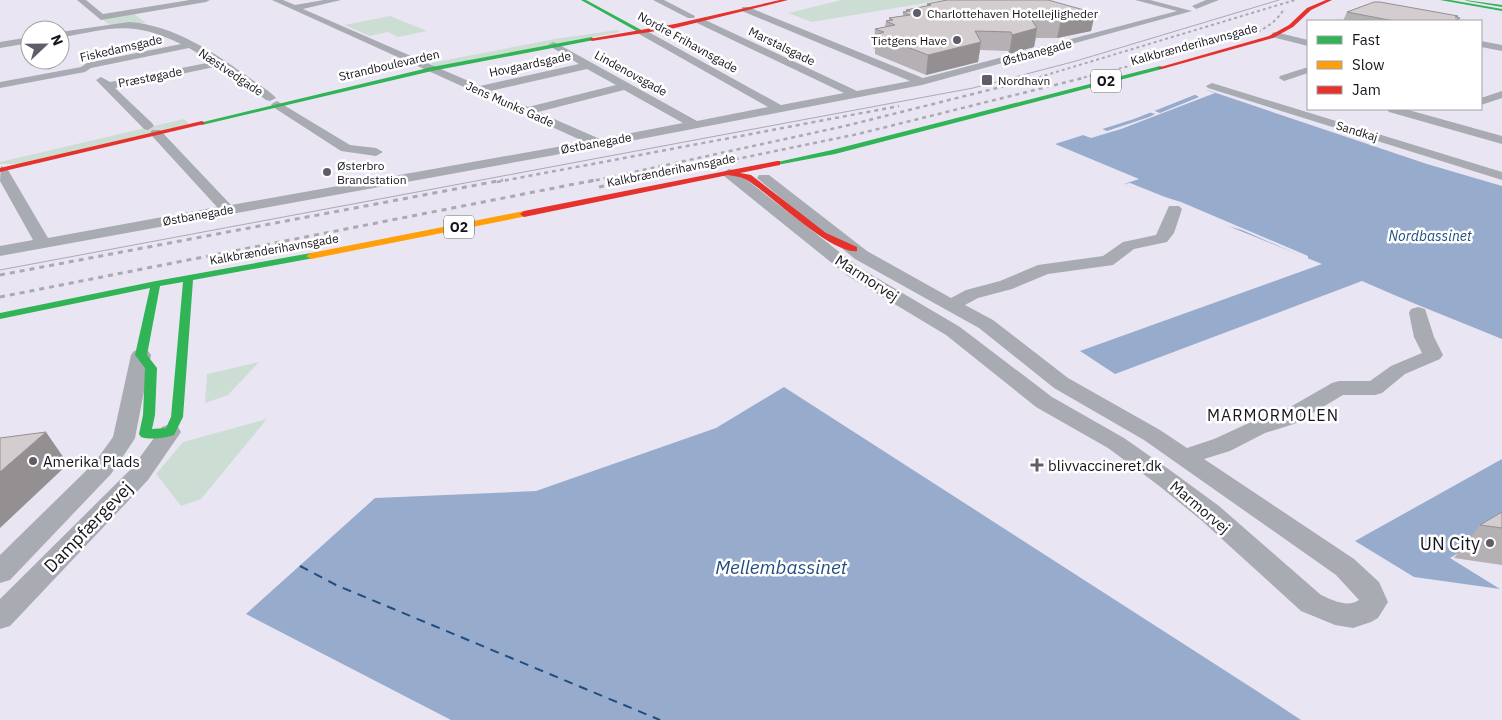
<svg xmlns="http://www.w3.org/2000/svg" width="1502" height="720" font-family="'IBM Plex Sans',sans-serif">
<rect width="100%" height="100%" fill="#eae5f3"/>
<g fill="#ccded3">
<path d="M842,0H943L812,22L788,13Z"/>
<path d="M134,14L146,23L111,26L102,19Z"/>
<path d="M390,16L427,31L398,37L388,32L370,36L344,25Z"/>
<path d="M617,30L620,32L435,67L431,63L555,39Z"/>
<path d="M184,119L189,124L20,164H0V162Z"/>
<path d="M259,362L228,395L205,403L207,374Z"/>
<path d="M267,419L201,499L181,506L156,474L183,442Z"/>
</g>
<g fill="#97accc">
<path d="M1207,90L1427,164L1502,186V342L1362,281L1115,374L1080,351L1322,264L1124,184L1139,179L1055,144L1134,119Z"/>
<path d="M784,387L1260,693L1301,720H451L246,614L375,498L536,491L716,428Z"/>
<path d="M1502,459V527L1450,558L1500,589L1414,577L1355,541Z"/>
</g>
<g fill="#eae5f3">
<path d="M1206,90L1215,93L1121,129L1091,138L1080,134L1100,128L1107,131L1149,117L1155,114L1149,112L1152,110L1160,113L1199,97L1194,94Z"/>
<path d="M1130,183L1165,197L1181,202L1308,256V259L1242,230L1216,223L1177,207L1124,184Z"/>
<path d="M1386,292L1502,339V342L1487,338L1387,295Z"/>
</g>
<g fill="none" stroke-linecap="round" stroke-linejoin="round">
<path stroke="#1f4d81" stroke-width="2" stroke-dasharray="9 7" stroke-linecap="butt" d="M300,566L336,585L660,720"/>
<g fill="#a8abb2" fill-rule="evenodd">
<path d="M77,0H86L103,14L190,0H210L206,2L101,20Z"/>
<path d="M272,0H283L295,5L324,0H341L303,9L480,86L579,64L548,45L553,42L556,43L697,121L768,107L639,34V30H645L781,105L844,93L697,23V19H703L857,91L910,81L742,11V7H748L923,78L1177,11L1135,0H1150L1192,11L922,85L599,147L0,256V246L33,240L0,181L1,166L8,170L48,238L217,207L152,136L150,133L152,130H160L231,205L585,142ZM587,69L616,85L528,107L490,91ZM624,90L683,123L600,139L538,112Z"/>
<path d="M653,0H664L695,16L694,18H688Z"/>
<path d="M1206,0H1219L1196,9L1192,6Z"/>
<path d="M129,22C174,25 215,53 251,79C259,85 269,90 276,98L270,101L266,100L219,66L115,88L152,123L154,126L148,130L144,129L96,80L101,77L110,82L212,62L189,48L91,68L85,72L0,88V82L81,67L87,63L181,44C132,20 111,28 60,38V32Z"/>
<path d="M1275,32L1308,40V46L1272,37V33Z"/>
<path d="M30,37V43L0,48V42Z"/>
<path d="M1481,41L1502,45V51L1481,47Z"/>
<path d="M1308,67V73L1284,81L1279,78L1280,76Z"/>
<path d="M1212,83L1502,172V180L1208,88L1206,86Z"/>
<path d="M1502,91V98L1481,105V98Z"/>
<path d="M277,101L350,145L376,148L383,152L376,156L341,151L273,107L271,105L273,103Z"/>
<path d="M1387,109H1405L1502,136V144L1389,112Z"/>
<path d="M729,169L734,170L860,268L960,327L1052,397L1124,438L1174,473L1219,506L1321,595C1332,600 1348,608 1359,600L1336,575L1144,440L1054,388L979,328L855,259L757,178L759,175H769L867,251L951,298L966,290L1000,281L1038,265L1103,256L1123,242L1156,235L1169,206H1179L1182,209L1174,233L1167,242L1134,249L1113,265L1048,274L1012,289L978,298L965,305L993,320L1068,378L1160,430L1187,448L1214,439L1249,423L1278,414L1332,383L1339,381H1370L1391,366L1422,353L1414,337L1409,313L1411,309L1418,307L1425,309L1434,337L1443,355L1440,359L1405,374L1382,393L1375,395H1343L1294,424L1265,433L1230,451L1204,459L1354,559L1379,582L1388,602L1378,618L1371,622L1353,628L1335,625L1301,611L1201,520L1158,485L1108,448L1036,407L946,335L848,276L724,176L722,173Z"/>
<path d="M141,349L148,351L151,355L135,438L132,443L111,474L10,580L0,583V555L95,462L113,437L131,355L134,351Z"/>
<path d="M170,424L178,427L181,432L148,480L10,626L0,629V599L132,468L162,427Z"/>
</g>
<g fill="#30b455" fill-rule="evenodd">
<path d="M581,0H586L645,32L640,33Z"/>
<path d="M1440,0H1450L1502,9V11Z"/>
<path d="M1465,0L1502,5V7L1467,1Z"/>
<path d="M592,37L594,40L432,71L202,125L199,123L432,67Z"/>
<path d="M1160,66L1162,67V69L835,154L777,165L773,163L832,150Z"/>
<path d="M311,253L316,256L314,258L193,280L183,417L174,435C165,438 150,440 141,437L139,434L143,415L145,368L135,355L150,288L0,319V313L156,281ZM183,282L171,417L166,428L152,429L155,415L157,368L147,355L160,286Z"/>
</g>
<path fill="#ff9f0a" fill-rule="evenodd" d="M524,211L527,212V216L311,259L306,256L311,253Z"/>
<g fill="#e5322d" fill-rule="evenodd">
<path d="M780,0H788L675,28L592,41L589,39L675,24Z"/>
<path d="M1326,0H1332L1311,10L1293,27L1273,38L1162,69L1157,68L1269,36L1289,25L1307,8Z"/>
<path d="M202,121L205,123L204,124L0,172V168Z"/>
<path d="M777,161H780V165L740,173L751,175L826,233L857,247V251C832,255 770,194 747,180C742,177 734,176 728,175L524,217L520,214L524,211Z"/>
</g>
<path stroke="#a9aab2" stroke-width="1" d="M0,270L973,88L1076,61L1279,0"/>
<g stroke="#a9aab2" stroke-width="2" stroke-dasharray="3 3" stroke-linecap="butt">
<path d="M1033,79L1295,0"/>
<path d="M1078,79L1247,36C1263,30 1275,24 1284,9"/>
</g>
<g stroke="#a9aab2" stroke-width="2.5" stroke-dasharray="4 4" stroke-linecap="butt">
<path d="M497,182L899,106"/>
<path d="M588,182L845,126L1037,78"/>
<path d="M625,182L858,134L1083,78"/>
</g>
<g stroke="#a9aab2" stroke-width="3" stroke-dasharray="5 5" stroke-linecap="butt">
<path d="M599,187L631,180"/>
<path d="M0,275L503,180"/>
<path d="M0,297L595,180"/>
</g>
</g>
<g fill="#b5b0b3">
<path d="M927,4L1095,13L1091,31L1057,38H1036L1034,47L1009,54L1008,51L980,50L978,62L926,75L875,54V49L873,48L875,29L885,27L886,21L889,20V18L903,16V12H906V10L927,6Z"/>
<path d="M1347,12L1457,18H1460L1458,21H1343Z"/>
<path d="M1502,512V565L1454,558L1480,525Z"/>
</g>
<g fill="#949092">
<path d="M1095,13L1091,31L1057,38L1061,20Z"/>
<path d="M1037,28L1034,47L1009,54L1012,35Z"/>
<path d="M981,42L978,62L926,75L928,55Z"/>
<path d="M46,432L68,464L0,528V472Z"/>
</g>
<g fill="#d3cdd0" stroke="#949092">
<path d="M947,0H1048L1095,13L1061,20L1031,19L1037,28L1012,35L1011,32L975,31L981,42L928,55L876,35L884,32L875,29L895,25L886,21L893,20L889,18L910,15L903,12L910,11L906,10L931,5L927,4Z"/>
<path d="M1374,2H1380L1458,16L1455,17L1460,18L1453,21H1394L1347,12Z"/>
<path d="M46,432L0,472V438Z"/>
<path d="M1502,512V528L1480,525Z"/>
</g>
<g fill="#615d68" stroke="#fff" stroke-width="2">
<circle cx="917" cy="13" r="5"/>
<circle cx="957" cy="40" r="5"/>
<rect x="981" y="74" width="12" height="12" rx="2.5"/>
<circle cx="327" cy="172" r="5"/>
<circle cx="33" cy="461" r="5"/>
<path d="M1034.5 457.5h5v5h5v5h-5v5h-5v-5h-5v-5h5z"/>
<circle cx="1490" cy="543" r="5"/>
</g>
<g text-anchor="middle" dominant-baseline="central" stroke-width="5" stroke-linejoin="round" paint-order="stroke">
<g font-size="12" fill="#17141d" stroke="#fff" text-anchor="start">
<text x="927" y="13">Charlottehaven Hotellejligheder</text>
<text x="947" y="40" text-anchor="end">Tietgens Have</text>
<text x="998" y="80">Nordhavn</text>
<text x="337" y="165">Østerbro<tspan x="337" dy="14">Brandstation</tspan></text>
</g>
<g font-size="12" fill="#17141d" stroke="#fff">
<text transform="translate(688 42) rotate(29)">Nordre Frihavnsgade</text>
<text transform="translate(1194 44) rotate(-15)">Kalkbrænderihavnsgade</text>
<text transform="translate(782 46) rotate(26)">Marstalsgade</text>
<text transform="translate(121 48) rotate(-13)">Fiskedamsgade</text>
<text transform="translate(1037 52) rotate(-15)">Østbanegade</text>
<text transform="translate(530 64) rotate(-12)">Hovgaardsgade</text>
<text transform="translate(389 65) rotate(-13)">Strandboulevarden</text>
<text transform="translate(231 72) rotate(34)">Næstvedgade</text>
<text transform="translate(631 73) rotate(29)">Lindenovsgade</text>
<text transform="translate(150 77) rotate(-11)">Præstøgade</text>
<text transform="translate(510 104) rotate(24)">Jens Munks Gade</text>
<text transform="translate(1357 131) rotate(17)">Sandkaj</text>
<text transform="translate(596 143) rotate(-10)">Østbanegade</text>
<text transform="translate(671 170) rotate(-11)">Kalkbrænderihavnsgade</text>
<text transform="translate(198 215) rotate(-10)">Østbanegade</text>
<text transform="translate(274 249) rotate(-10)">Kalkbrænderihavnsgade</text>
</g>
<g fill="#fff" stroke="#5d5a61" stroke-width="1">
<rect x="1091" y="69.5" width="30" height="23" rx="4"/>
<rect x="444" y="215.5" width="30" height="23" rx="4"/>
</g>
<g font-size="14" font-weight="bold" fill="#17141d">
<text x="1106" y="81">O2</text>
<text x="459" y="227">O2</text>
</g>
<g font-size="14" font-style="italic" fill="#1f4d81" stroke="#fff">
<text x="1430" y="236">Nordbassinet</text>
</g>
<g font-size="15" fill="#17141d" stroke="#fff">
<text transform="translate(867 278) rotate(33)">Marmorvej</text>
<text transform="translate(1200 507) rotate(40)">Marmorvej</text>
</g>
<g font-size="15" fill="#17141d" stroke="#fff" text-anchor="start">
<text x="43" y="461">Amerika Plads</text>
<text x="1048" y="465">blivvaccineret.dk</text>
</g>
<g font-size="16" letter-spacing="1" fill="#17141d" stroke="#fff">
<text x="1273" y="415">MARMORMOLEN</text>
</g>
<g font-size="18" fill="#17141d" stroke="#fff">
<text transform="translate(88 527) rotate(-46)">Dampfærgevej</text>
</g>
<g font-size="18" fill="#17141d" stroke="#fff" text-anchor="end">
<text x="1480" y="543">UN City</text>
</g>
<g font-size="19" font-style="italic" fill="#1f4d81" stroke="#fff">
<text x="781" y="567">Mellembassinet</text>
</g>
</g>
<rect x="1307" y="20" width="175" height="90" fill="#ffffff" stroke="#a2a1a5"/>
<rect x="1317" y="36" width="25" height="8" fill="#30b455" stroke="#a2a1a5"/>
<text x="1352" y="45" font-size="15" fill="#17141d">Fast</text>
<rect x="1317" y="61" width="25" height="8" fill="#ff9f0a" stroke="#a2a1a5"/>
<text x="1352" y="70" font-size="15" fill="#17141d">Slow</text>
<rect x="1317" y="86" width="25" height="8" fill="#e5322d" stroke="#a2a1a5"/>
<text x="1352" y="95" font-size="15" fill="#17141d">Jam</text>
<g transform="translate(45 45) rotate(68)"><circle r="24" fill="#ffffff" stroke="#a2a1a5"/>
<path d="M0-4L9 19L0 12L-9 19Z" fill="#615d68"/>
<text y="-8" font-size="14" font-weight="bold" text-anchor="middle" fill="#17141d">N</text>
</g>
</svg>
